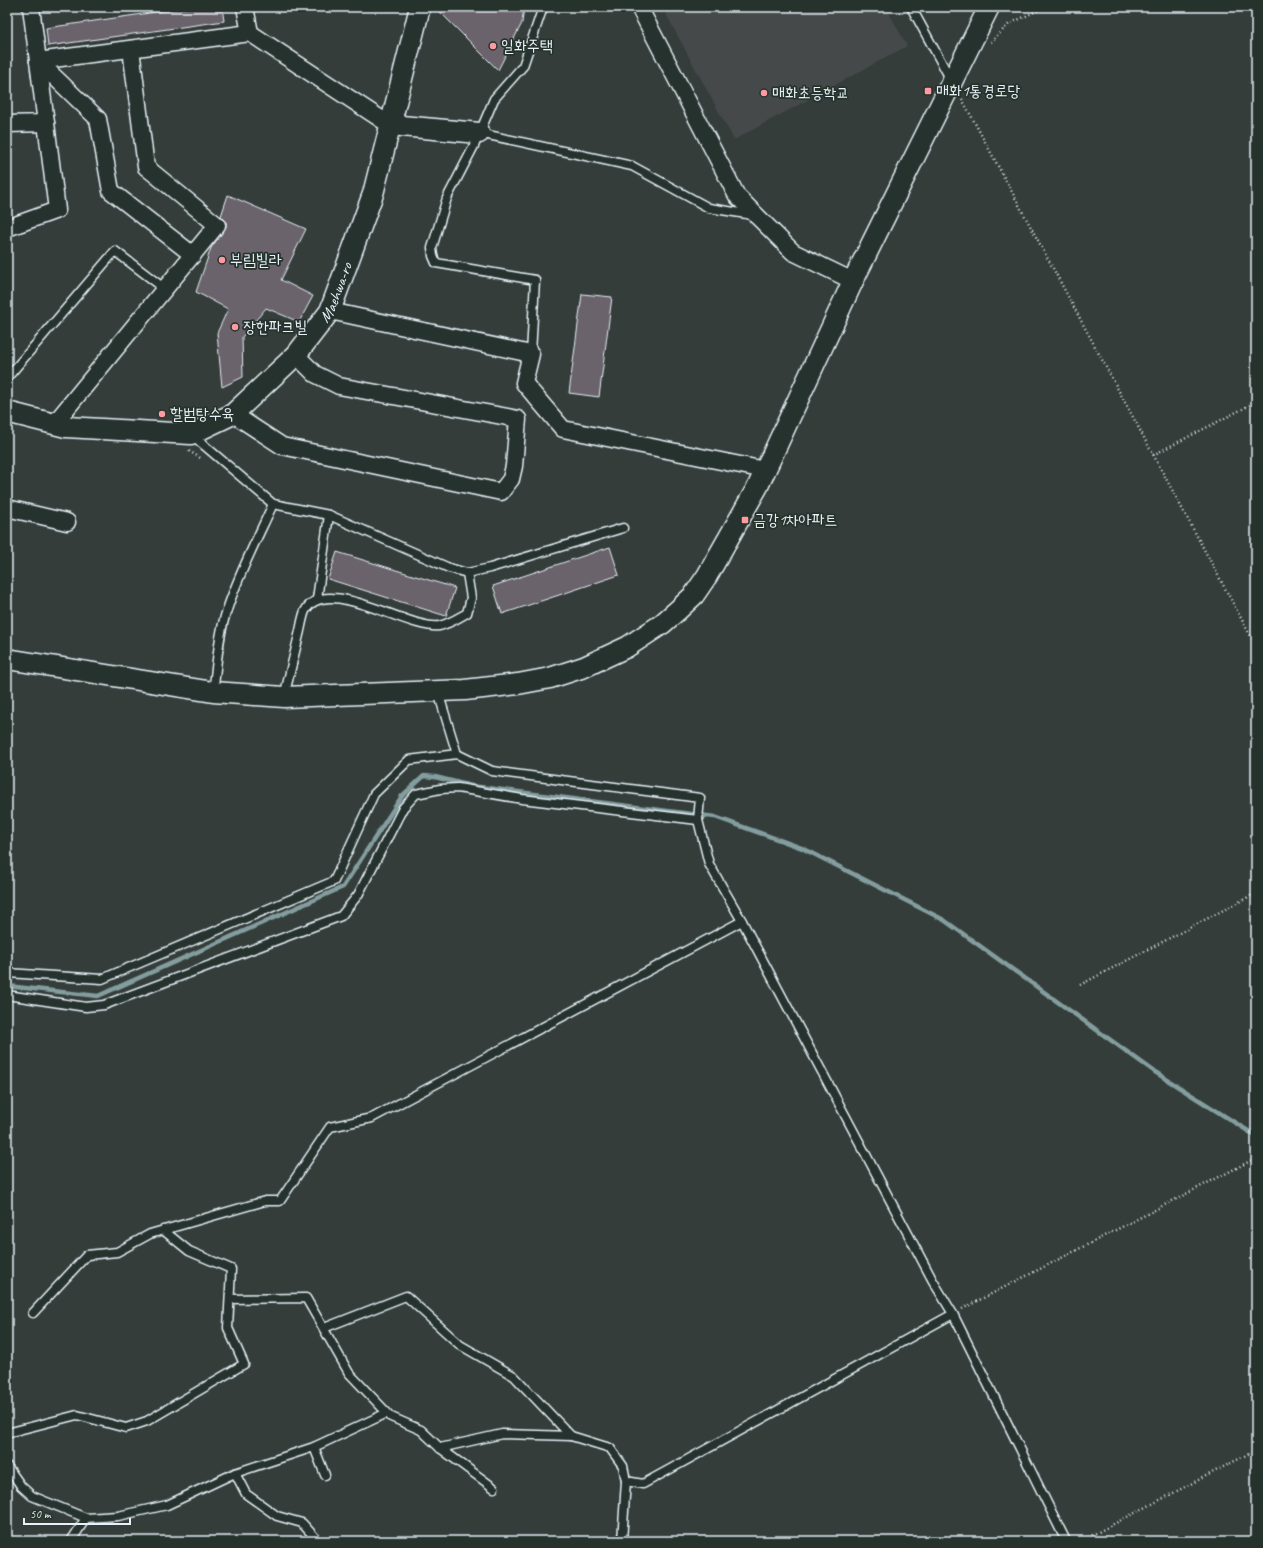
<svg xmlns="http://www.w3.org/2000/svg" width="1263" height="1548" font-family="Caveat,'Poor Story',sans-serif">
<rect width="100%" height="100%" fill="#343d3a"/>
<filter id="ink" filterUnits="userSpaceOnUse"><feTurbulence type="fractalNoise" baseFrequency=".025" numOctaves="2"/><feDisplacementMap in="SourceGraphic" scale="8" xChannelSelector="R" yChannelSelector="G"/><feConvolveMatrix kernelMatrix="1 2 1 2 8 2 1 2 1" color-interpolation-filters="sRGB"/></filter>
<g filter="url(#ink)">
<path fill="#444849" d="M662,7H886L907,46L734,140Z"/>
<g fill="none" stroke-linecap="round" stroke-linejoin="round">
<path stroke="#849ea0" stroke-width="4.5" d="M7,986L98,996L343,887L402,796L424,776L435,777L472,786L715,817L802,848L944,920L1155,1072L1256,1136"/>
</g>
<g fill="#6a636c" stroke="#e8f1f8">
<path d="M191,7H222L224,21L48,46L46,28Z"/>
<path d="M435,7H524L522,23L498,70Z"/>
<path d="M228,195L306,229L281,280L313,296L299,322L266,308L242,337L243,377L222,387L217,333L228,309L196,292L211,248L226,227V221L221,216Z"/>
<path d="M582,294L612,297L599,397L569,393Z"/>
<path d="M610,547L619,575L502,614L493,586Z"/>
<path d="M337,552L455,588L446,616L328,579Z"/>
</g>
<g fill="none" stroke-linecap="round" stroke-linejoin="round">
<defs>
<g id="service">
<path d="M911,7L951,80"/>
<path d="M479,133L632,166L709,208L753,215"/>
<path d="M531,354L535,280L436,263L433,256L432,248L447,198L474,146L494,99L523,66L543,7"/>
<path d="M7,378L115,251L165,289"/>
<path d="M192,435L273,504L329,515L449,568L467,573L490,568L623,528"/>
<path d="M317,599L329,515"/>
<path d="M213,692C217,666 218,635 227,610C239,573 257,539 273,504"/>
<path d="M438,692L457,754"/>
<path d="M284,697C289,676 294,656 299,635C301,628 302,618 305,611C325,573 408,630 439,626C449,624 458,618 467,613L471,598L467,573"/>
<path d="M7,973L102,979L334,881L374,794L409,760L457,754L492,771L700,798L698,820L709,864L742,921L933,1281L953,1314L1066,1541"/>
<path d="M7,995L86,1007L104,1005L341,916L358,895L403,808L416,794L440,789L458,788L522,799L698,820"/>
<path d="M230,1299L306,1298L349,1373L391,1417L421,1430L440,1448L494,1488"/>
<path d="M33,1313L87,1255L117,1252L150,1234L265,1201H280L330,1127L372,1118L742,921"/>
<path d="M324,1328L406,1296L460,1345L514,1376L571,1436L502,1434L440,1448"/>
<path d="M7,1433L77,1415L126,1428L147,1421L244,1364L228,1328L231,1269L189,1251L163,1230"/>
<path d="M571,1436L610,1448L623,1466L626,1481L622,1541"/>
<path d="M314,1447L235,1473L246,1494L277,1516L302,1523L318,1541"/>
<path d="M7,1466L21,1486L32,1496L86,1518"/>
<path d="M325,1475L314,1447L387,1413"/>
<path d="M626,1481L643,1484L953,1314"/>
<path d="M71,1541L86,1518L118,1516L167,1505L235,1473"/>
</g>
<g id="minor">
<path d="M245,7L250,33"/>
<path d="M639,7L737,196L793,252L853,281"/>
<path d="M38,61L250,33L390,125"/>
<path d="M38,61L98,119L111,191L193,255"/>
<path d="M7,124L46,123L31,7"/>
<path d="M7,228L57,210L46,123"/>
<path d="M330,311L531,354L524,383L563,429L765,470"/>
<path d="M233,414L282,446L501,492L511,479L514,466L518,419L339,386L315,374L296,355"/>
<path d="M54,424L217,225L146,167L131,49"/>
<path d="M7,508L67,522"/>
</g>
<g id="tertiary">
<path d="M390,125L479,133"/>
<path id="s1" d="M7,412L66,427L191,434L233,414L296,355L330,311L373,194L420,7"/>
<path d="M7,659L213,692L284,697L465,690L518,684L550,678L584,667L627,647L662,624L678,610L694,595L707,576L758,486L853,281L989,7"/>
</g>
</defs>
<use href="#service" stroke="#e8f1f8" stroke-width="11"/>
<use href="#minor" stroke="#e8f1f8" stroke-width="19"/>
<use href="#tertiary" stroke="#e8f1f8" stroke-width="23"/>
<g stroke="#e8f1f8" stroke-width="2.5" stroke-dasharray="1 3" stroke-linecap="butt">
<path d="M991,42L1009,24L1045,7"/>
<path d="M962,99L1256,646"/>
<path d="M189,451L202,459"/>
<path d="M1153,455L1256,402"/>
<path d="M1080,985L1256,893"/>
<path d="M962,1309L1256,1158"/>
<path d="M1081,1541L1256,1450"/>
</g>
<use href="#service" stroke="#26332d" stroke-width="8"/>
<use href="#minor" stroke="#26332d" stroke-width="16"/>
<use href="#tertiary" stroke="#26332d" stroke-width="20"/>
</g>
</g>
<g fill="#ff9aa2" stroke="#26332d" stroke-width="1.5">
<circle cx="493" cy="46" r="4"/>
<rect x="924" y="87" width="8" height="8" rx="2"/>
<circle cx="764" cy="93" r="4"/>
<circle cx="222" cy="260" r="4"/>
<circle cx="235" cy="327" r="4"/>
<circle cx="162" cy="414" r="4"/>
<rect x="741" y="516" width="8" height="8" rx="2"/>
</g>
<g text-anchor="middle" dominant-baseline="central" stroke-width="3.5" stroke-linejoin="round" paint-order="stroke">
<g font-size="16" fill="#e8f1f8" stroke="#26332d" text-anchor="start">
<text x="501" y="46">일화주택</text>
<text x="936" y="91">매화1통경로당</text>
<text x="772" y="93">매화초등학교</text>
<text x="230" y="260">부림빌라</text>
<text x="243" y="327">장한파크빌</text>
<text x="170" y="414">할범탕수육</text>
<text x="753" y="520">금강1차아파트</text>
</g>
<g font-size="16" fill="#e8f1f8" stroke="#26332d">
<text stroke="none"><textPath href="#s1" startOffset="394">Maehwa-ro</textPath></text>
</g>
</g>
<rect width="1263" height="1548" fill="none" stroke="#26332d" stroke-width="24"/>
<rect x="12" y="12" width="1239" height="1524" fill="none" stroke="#e8f1f8" stroke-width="1.5" filter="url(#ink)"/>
<path d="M24 1518v6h106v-6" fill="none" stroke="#e8f1f8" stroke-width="2"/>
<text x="30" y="1518" font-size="12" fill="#e8f1f8" stroke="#26332d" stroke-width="3" paint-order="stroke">50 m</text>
</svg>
